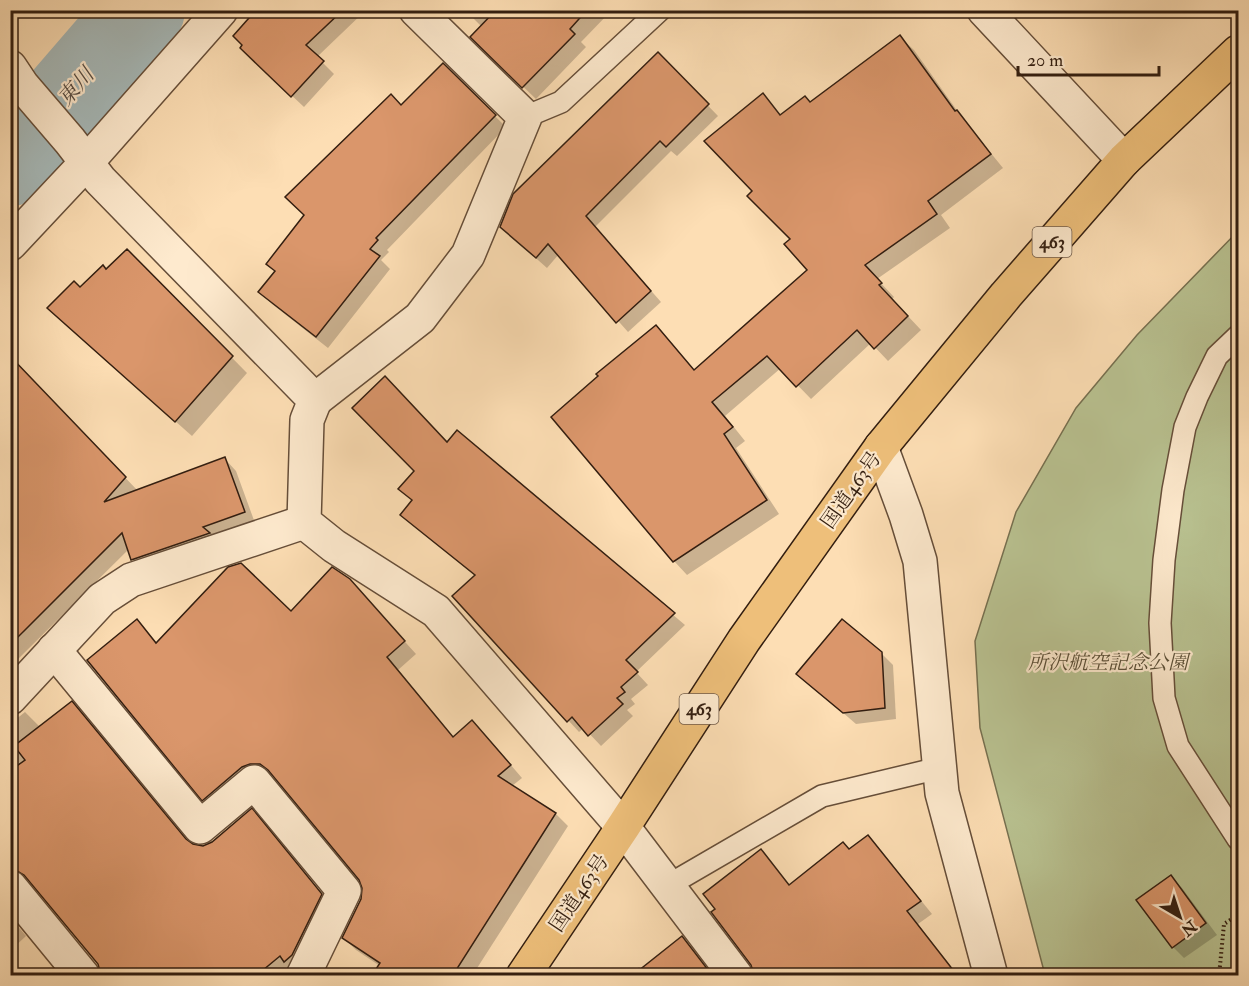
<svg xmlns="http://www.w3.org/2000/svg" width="1249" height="986" font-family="'IM FELL Double Pica','Noto Serif JP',serif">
<rect width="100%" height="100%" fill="#fddeb4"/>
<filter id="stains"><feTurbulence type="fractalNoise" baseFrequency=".00333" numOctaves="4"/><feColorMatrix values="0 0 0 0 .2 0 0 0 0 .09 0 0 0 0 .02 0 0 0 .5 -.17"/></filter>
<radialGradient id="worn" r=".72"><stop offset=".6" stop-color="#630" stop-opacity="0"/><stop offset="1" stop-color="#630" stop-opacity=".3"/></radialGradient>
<path fill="#b9c291" stroke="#767050" stroke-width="1.5" d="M1238,231V975H1045L980,728L975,641L1016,512L1076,408L1137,335Z"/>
<g fill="#0003">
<path d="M258,10H366L317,57L334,74L304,107L253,59Z"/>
<path d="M465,10H612L581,42L586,47L536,99L472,37L482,27Z"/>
<path d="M900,37L914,50L963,119L1003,168L941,215L950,228L877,279L894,297L892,299L921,330L888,361L871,343L811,399L781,368L725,416L745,441L736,448L779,514L687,575L674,561L695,371L809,270L792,239L754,191L763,96L782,116L810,103Z"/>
<path d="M658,54L718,116L677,156L671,151L595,227L661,302L628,332L559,254L547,268L512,237Z"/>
<path d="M443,65L506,127L387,250L389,252L381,260L390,269L328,348L272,304L260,292L276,272L268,264L402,107Z"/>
<path d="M127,251L247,373L192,436L64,323L106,271Z"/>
<path d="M10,370L28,376L138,491L225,459L236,471L255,523L144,571L132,559L129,549L10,667Z"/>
<path d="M457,432L685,625L636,672L648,685L631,699L635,704L627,710L633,716L601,746L584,728L579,732L568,720L475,576L402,515L413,501L448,444Z"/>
<path d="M349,580L416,654L398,670L454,738L485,735L522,778L512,786L556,814L568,826L472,976H374L380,966L356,950L344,938L363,899L364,888L360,879L274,776L263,775L216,812L204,800L137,621L158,644L291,613Z"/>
<path d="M881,653L893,665L896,719L856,724L798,674Z"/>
<path d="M25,712L40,727L190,844L204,847L263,822L332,906L292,967L281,976H103L99,963L29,880L18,879L10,883V724Z"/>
<path d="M868,837L880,850L932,914L918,924L950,965L953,976H756L761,851L791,886L850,851Z"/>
<path d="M1171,877L1182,888L1217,935L1184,958L1173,947Z"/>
<path d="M10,917L26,936L10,951Z"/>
<path d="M682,938L694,950L713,976H629L639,967L642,970Z"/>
</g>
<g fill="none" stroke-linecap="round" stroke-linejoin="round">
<path stroke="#a6b9b9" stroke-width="86" d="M10,163L142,10"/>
</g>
<g fill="#da966b" stroke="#331e10" stroke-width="1.5">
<path d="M256,10H343L306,45L324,61L291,97L240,48L242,45L233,36Z"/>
<path d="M496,10H587L570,29L575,34L522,88L470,37Z"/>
<path d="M900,35L955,111L957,110L991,154L928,201L937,214L865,265L882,283L879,285L908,316L874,349L857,330L796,387L767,356L712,402L733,427L724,434L767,500L673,562L551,417L598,376L596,374L656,325L694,370L807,270L784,244L790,239L747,196L752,191L704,141L763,93L780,115L805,96L810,102Z"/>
<path d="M658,52L709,104L666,147L660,141L586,216L651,291L616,323L548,244L536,258L500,227L513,194Z"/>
<path d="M443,63L496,115L376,238L378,240L370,249L380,256L316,337L258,292L275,271L266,264L304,215L285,197L391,94L401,105Z"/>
<path d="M127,249L233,356L175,422L47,308L74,281L80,287L103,265L106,269Z"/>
<path d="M10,356L126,477L104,502L225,457L245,512L203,527L210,533L131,560L122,533L10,645Z"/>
<path d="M385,376L447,442L457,430L675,613L626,660L638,672L621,687L625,692L617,698L623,704L588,736L572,717L567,722L452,596L475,575L400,515L412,500L398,489L414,471L352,408Z"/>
<path d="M241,563L291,611L332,567L350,579L405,641L387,657L453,737L472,720L511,765L498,776L556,813L453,975H372L380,963L342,938L361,899L362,888L359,880L268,770L260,764H250L242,767L202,801L87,660L137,619L156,643L228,567Z"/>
<path d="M842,619L882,652L885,708L843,713L796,674Z"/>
<path d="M72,701L186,839L193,844L203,846L212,842L252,808L322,894L292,955L284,962L280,956L257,975H101L98,964L24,875L10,867V771L25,760L14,746Z"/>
<path d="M868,835L921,901L907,911L957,975H754L751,965L711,912L715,909L703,894L761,849L789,885L843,842L849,849Z"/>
<path d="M1171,875L1206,923L1172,948L1136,900Z"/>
<path d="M682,936L712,975H633Z"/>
</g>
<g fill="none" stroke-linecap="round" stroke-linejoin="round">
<defs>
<g id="service">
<path d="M525,117L561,102L660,10"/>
<path d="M1238,336L1217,356L1197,397L1185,427L1173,490L1164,560L1160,623L1164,698L1178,746L1238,839"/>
<path d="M667,886L822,796L939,768"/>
</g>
<g id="minor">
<path d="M10,67L22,85L70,141L100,180L315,400L307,420L304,522L334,546L436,611L623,827L736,976"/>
<path d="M10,244L86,163L221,10"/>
<path d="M315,400L420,318L468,255L525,117L416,10"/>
<path d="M881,447L906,515L920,561L942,793L991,976"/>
<path d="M54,650L200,827L254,782L344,891L303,976"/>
<path d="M10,698L102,599L131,580L304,522"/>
<path d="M10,887L83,976"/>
</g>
<path id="tertiary" d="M984,10L1124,160"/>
<path id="trunk" d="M523,976L623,827L744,640L881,447L1006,295L1124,160L1238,52"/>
</defs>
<use href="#service" stroke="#664e39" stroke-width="24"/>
<use href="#minor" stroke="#664e39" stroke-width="36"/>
<use href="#tertiary" stroke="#664e39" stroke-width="36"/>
<use href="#trunk" stroke="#331e10" stroke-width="36"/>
<path stroke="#331e10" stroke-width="4" stroke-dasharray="1.5 3" stroke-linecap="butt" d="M1219,976L1224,924L1238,915"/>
<use href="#service" stroke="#feeace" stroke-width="21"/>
<use href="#minor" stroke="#feeace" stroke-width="33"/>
<use href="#tertiary" stroke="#feeace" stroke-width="33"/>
<use href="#trunk" stroke="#eebf7a" stroke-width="33"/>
</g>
<g text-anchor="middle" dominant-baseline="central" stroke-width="4.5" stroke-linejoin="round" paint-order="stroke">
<g fill="#feeace" stroke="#705b49" stroke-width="1.5">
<rect x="1032.5" y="227" width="39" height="30" rx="4.5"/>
<rect x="679.5" y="694" width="39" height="30" rx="4.5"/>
</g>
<g font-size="18" font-weight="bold" fill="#331e10">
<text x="1052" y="242">463</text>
<text x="699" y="709">463</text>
</g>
<g font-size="20" fill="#331e10" stroke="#feeace">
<text transform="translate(851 490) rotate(-55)">国道463号</text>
<text transform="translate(579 893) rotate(-56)">国道463号</text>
</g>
<g font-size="20" font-style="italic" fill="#5b4f37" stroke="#feeace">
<text x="1108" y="662">所沢航空記念公園</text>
</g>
<g font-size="21" font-style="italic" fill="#564c43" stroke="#feeace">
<text transform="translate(76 87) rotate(-49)">東川</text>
</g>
</g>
<rect width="1249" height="986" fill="none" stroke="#fddeb4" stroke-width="36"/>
<rect x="12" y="12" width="1225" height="962" fill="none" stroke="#331e10" stroke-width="3"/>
<rect x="18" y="18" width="1213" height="950" fill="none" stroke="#331e10" stroke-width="1.5"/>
<g transform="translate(1180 917) rotate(141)" stroke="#feeace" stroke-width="4.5" paint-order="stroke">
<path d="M0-4.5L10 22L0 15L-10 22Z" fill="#331e10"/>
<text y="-9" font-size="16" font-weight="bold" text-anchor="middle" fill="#331e10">N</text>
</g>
<path d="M1018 66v9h141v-9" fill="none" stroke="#331e10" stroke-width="3"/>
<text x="1027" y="66" font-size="18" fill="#331e10" stroke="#feeace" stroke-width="4.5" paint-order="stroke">20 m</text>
<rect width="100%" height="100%" filter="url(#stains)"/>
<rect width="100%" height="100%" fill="url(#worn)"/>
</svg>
